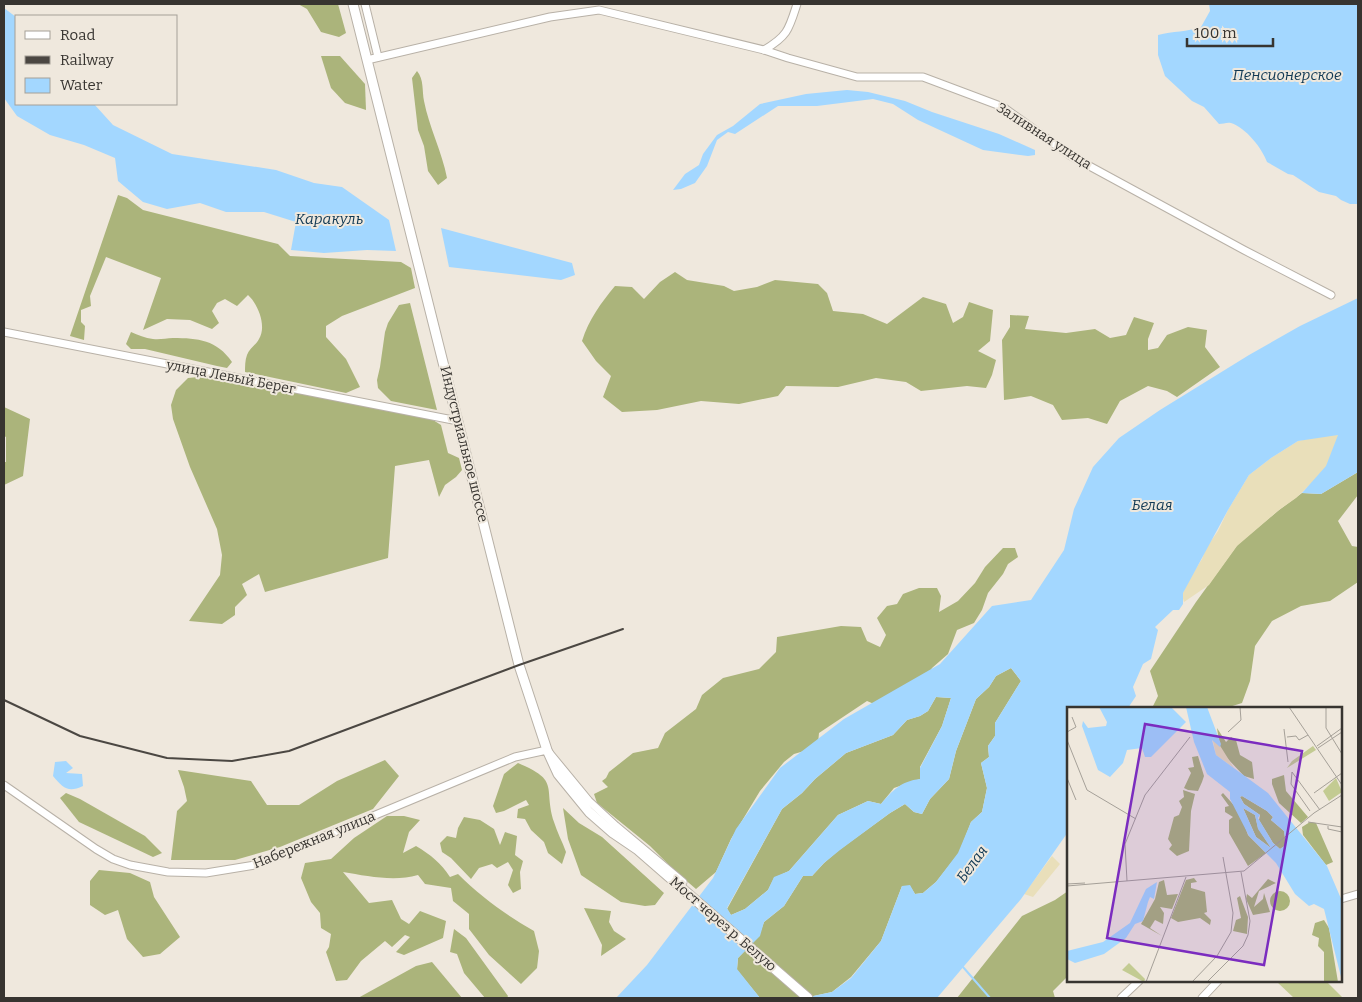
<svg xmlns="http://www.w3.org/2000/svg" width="1362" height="1002" font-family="Bitter,serif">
<rect width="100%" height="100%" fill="#efe8dd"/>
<path fill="#c3cb92" d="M1276,981H1326L1343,998H1294Z"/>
<g fill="#abb47b">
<path d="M298,4H338L346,33L339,37L321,32L307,9Z"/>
<path d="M321,56H340L365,84L366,110L345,103L331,88Z"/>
<path d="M417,71C424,79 422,91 424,101C429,127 442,152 447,178L438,185L428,171L424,146L418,130L412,78Z"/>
<path d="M118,195L127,198L143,210L278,244L290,256L401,262L411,268L415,288L342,316L326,326V337L346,359L360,387L346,393L245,372C245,367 245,360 247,355C249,349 256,345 259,339C267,326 258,304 248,295L237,306L225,299L217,303L212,311L219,323L212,329L190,320L167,319L143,330L161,278L106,257L90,296L91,306L81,310V322L85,326L84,340L70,336Z"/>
<path d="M675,272L687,280L724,286L734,291L757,287L775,280L818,284L827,293L833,311L863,314L887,324L923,297L946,304L953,323L963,317L969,302L993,310L990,341L978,351L996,360L992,375L986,388L967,386L921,391L906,382L876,378L838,387L786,386L778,396L739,404L701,401L657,410L622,412L603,397L611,376L596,361L582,341C589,319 601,303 615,286L632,287L644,299L660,282Z"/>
<path d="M410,303L437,410L391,401L378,388L377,380L380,367L385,332L388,323L399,305Z"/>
<path d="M1010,315L1029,316L1025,329L1066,333L1095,329L1110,338L1126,335L1134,317L1154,323L1148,339V350L1158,348L1167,335L1188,327L1207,330L1205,347L1220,367L1177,397L1167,391L1148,386L1120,401L1107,424L1088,418L1062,420L1053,405L1031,396L1004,400L1002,340L1010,327Z"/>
<path d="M131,332C138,335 145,338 153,339C160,340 166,338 173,338C198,338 217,340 232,362L227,368L217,366L145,349H131L126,344Z"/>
<path d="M219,375L433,420L441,425L448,453L459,458L462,470L456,477L445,485L439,497L429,460L395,466L388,558L265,592L259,574L242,584L247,595L235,607V615L222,624L189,621L220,575L222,555L217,529L190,467L173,419L171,405L176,390L188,378Z"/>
<path d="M4,407L30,419L23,476L4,485V462H6V437L4,436Z"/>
<path d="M1358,472V495L1338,521L1352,546L1358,547V582L1330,601L1301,606L1272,621L1255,646L1250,681L1242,703L1226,708H1152L1158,696L1150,671L1196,602L1238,544L1279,510L1302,493L1321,494Z"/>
<path d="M1003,548H1015L1018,557L1008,564L1003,574L988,593L982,610L974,623L957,630L948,654L932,668L923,683L881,707L867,701L819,733L818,743L811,749L794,754L784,762L760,791L731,839L716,872L696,889L675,871L650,846L597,803L594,794L608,787L602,781L606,778L609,772L633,753L658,748L665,733L696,709L702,695L723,678L759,669L776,652L777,637L841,626L861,627L867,641L880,647L886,635L877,618L887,606L897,604L903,594L919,588H937L941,596L939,612L958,601L975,583L985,567Z"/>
<path d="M1011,668L1021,681L995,723V736L988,746L989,757L981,763L987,788L982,812L971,822L959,853L936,882L923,893L915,894L910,886H902L881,941L851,977L832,992L804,998H760L737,970L738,958L759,936L764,922L784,906L803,876H812L824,863L839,850L890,813L905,804L914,812L922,814L930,799L949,779L956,751L976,699L989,687L996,676Z"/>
<path d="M936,697L951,698L942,726L920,767V779L894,788L881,804L868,801L838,815L789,871L774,878L768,890L745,909L731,915L727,909L782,809L802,793L815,779L846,753L893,735L907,720L920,716L928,711Z"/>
<path d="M385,760L399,776L373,809L280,847L235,860H171L177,811L187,801L184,787L178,770L251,781L267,805H299L337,781Z"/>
<path d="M518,763C561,781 543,787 554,822C557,832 562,841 566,852L562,864L548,853L544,842L531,830L525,819L517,818L518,809L529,805L526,800L504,811L496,813L493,806L504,774Z"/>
<path d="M66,793L80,799L145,836L162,853L153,857L79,822L60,798Z"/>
<path d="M563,808L579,823L602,837L664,893L655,905L645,906L621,902L581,875L568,839Z"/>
<path d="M387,816H404L420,820L409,832L403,853L416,846C431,855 441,863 450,877L458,874C481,897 506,915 534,931L539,951L537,968L521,984L489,955L469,929V914L453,901L451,888L425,884L418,875C394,882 367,876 343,872L369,903L392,900L401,919L409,924L420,911L446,921L443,938L404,955L396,952L410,937L405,935L392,947L385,941L361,961L347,980L336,981L326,952L329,947L331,934L321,928L320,913L311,902L301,878L305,863L331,859L354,838Z"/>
<path d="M464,817L480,820L494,829L500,845L505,832L517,836L515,855L523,861L520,872L521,889L513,893L508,885L513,870L508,862L497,868L492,864L479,868L471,879L451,858L442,852L440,843L447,836L456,838L458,828Z"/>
<path d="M99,870L130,873L150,882L154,897L180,937L160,954L143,957L127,939L118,910L105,915L90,905V881Z"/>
<path d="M1068,891V976L1053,991L1055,998H957L1022,916L1055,900Z"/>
<path d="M584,908L611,911L609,922L614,931L626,939L601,956L602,945Z"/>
<path d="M454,929L466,938L508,996L507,998H485L464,973L457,954L450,952Z"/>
<path d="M432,962L462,998H358L416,966Z"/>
</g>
<g fill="#e9dfba">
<path d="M1339,432L1344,452L1296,498L1279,510L1237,546L1209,585L1184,602L1182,595L1190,578L1202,559L1206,548L1218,531L1228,510L1249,475L1271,458L1298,441Z"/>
<path d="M1052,856L1060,864L1033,897L1024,894Z"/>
</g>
<g fill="#a3d7ff" fill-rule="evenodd">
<path d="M1209,4H1358V204H1350L1341,200L1336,196L1319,192L1293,175L1288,174L1267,162C1262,148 1246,128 1231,123C1227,122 1223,124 1219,124L1204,107L1192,101L1165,76L1158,55V35C1173,31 1187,32 1201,27L1210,11Z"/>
<path d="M4,8L16,17V104H94L113,125L172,154L276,170L314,183L342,187L389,220L396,251L367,250L324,253L291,250L296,222L264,212H226L200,203L167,209L143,202L118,181L115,158L84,145L50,135L17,116L4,98Z"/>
<path d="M847,90L868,92L905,101L932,112L999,134L1035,150V155L1028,156L983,150L918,120L893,104L873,99L817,106H778L735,134L728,132L717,140L707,166L695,183L681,189L673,190L685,174L699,165L703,154L717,135L733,126L760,104L806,94Z"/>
<path d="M441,228L572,263L575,275L561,280L449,267Z"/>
<path d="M1358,298V472L1321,494L1302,493L1326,466L1338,435L1298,441L1271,458L1249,475L1228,510L1183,593V604L1179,610H1173L1155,627L1158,630L1151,659L1143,664L1133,687L1136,696L1128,708H1068V832L1021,899L937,998H804L832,992L851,978L881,941L902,886L910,885L915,894L923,893L936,882L958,853L971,822L982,812L987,788L981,763L989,757L988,746L995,736V723L1021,681L1011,668L996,676L989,687L976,699L956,751L949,779L930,799L922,814L914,812L905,804L890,813L840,850L824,863L812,876H803L784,906L764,922L760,936L738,958L737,969L760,998H616L647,965L713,878L736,829L780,768L844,719L940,664L992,606L1031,600L1064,550L1074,509L1093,467L1119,438L1160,410L1249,355L1300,326ZM936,697L951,698L942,726L920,768V779C901,781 892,791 881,804L868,801L838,815L789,871L774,877L768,890L745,909L731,915L727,908L782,809L802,793L815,779L846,753L893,735L907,720L920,716L928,711Z"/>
<path d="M66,761L73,768L66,773L82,774L83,786C68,793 63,788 53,776L55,762Z"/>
</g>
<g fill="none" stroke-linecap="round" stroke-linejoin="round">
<path stroke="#a3d7ff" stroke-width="2" d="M963,967L990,998"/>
<defs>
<g id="minor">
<path d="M365,4L378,57"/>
<path d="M764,50C788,36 789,29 797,4"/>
<path d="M367,60L550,17L599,10L764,50L788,58L857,77H923L1003,107L1071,156L1244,250L1331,295"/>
<path d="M4,332L458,421"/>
<path d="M4,785L96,849L113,859L130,865L168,872L206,873L255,865L515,757L547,750L589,801L616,826L683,882"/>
<path d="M1341,899L1358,894"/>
<path d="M1121,998L1139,981"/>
<path d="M1202,998L1218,981"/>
</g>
<path id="major" d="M353,4L519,665L547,750L558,774L589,812L613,833L638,850L808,998"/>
</defs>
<use href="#minor" stroke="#b8b1a7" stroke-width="9"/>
<use href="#major" stroke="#b8b1a7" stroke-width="11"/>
<use href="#minor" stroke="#fff" stroke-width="7"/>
<use href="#major" stroke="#fff" stroke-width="9"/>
<path stroke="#4b4742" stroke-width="2" d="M4,700L80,736L167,758L232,761L289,751L519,665L623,629"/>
</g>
<g text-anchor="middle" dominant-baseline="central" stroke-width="4" stroke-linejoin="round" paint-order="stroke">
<g font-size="14" fill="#373430" stroke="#efe8dd">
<text transform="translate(1044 136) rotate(33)">Заливная улица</text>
<text transform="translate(231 377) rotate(11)">улица Левый Берег</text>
<text transform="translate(464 444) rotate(76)">Индустриальное шоссе</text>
<text transform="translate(314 840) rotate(-22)">Набережная улица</text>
<text transform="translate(723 924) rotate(41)">Мост через р. Белую</text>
</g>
<g font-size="15" font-style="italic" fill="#113954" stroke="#efe8dd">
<text x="1287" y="75">Пенсионерское</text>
<text x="329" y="219">Каракуль</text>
<text x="1152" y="505">Белая</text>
<text transform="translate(972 864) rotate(-54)">Белая</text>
</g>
</g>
<g transform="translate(1067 707)">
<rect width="275" height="275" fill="#efe8dd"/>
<path d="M246,39L249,43L220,61L225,54ZM269,71L275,85L262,94L256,84ZM62,256L78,272L77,275L55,263Z" fill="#c3cb92"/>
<path d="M150,21L159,35L164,30L169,33L173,48L185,55L187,72L177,69L160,51L153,40ZM131,49L137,69L135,75L131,84L121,83L117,81L124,66L121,61L127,60L125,50ZM217,68L219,84L241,110L234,116L212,96L205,77V72ZM116,83L128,87L124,104L122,144L110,149L102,142L105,138L101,132L107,110L112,108L115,100L112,94L117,90ZM156,86L173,105L181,128L199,146L181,159L162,126V113L166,110L158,105V100L162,99L154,88ZM175,89L200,104L206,110L204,113L217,124L219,138L213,142L206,136L192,113L193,108L177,97L173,90ZM176,101L188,108L191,121L204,141L189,130ZM243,115L249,116L266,155L259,158L236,128L235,120ZM127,171L130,175L124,176V181L138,185L140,205L137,206L144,213L143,218L133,211L111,215L104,211L119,173ZM201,172L209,176L192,184L187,200L196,192L197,186L203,205L186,208L179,192L180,187L185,191ZM97,173L100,188L111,187L105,202L93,200L97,206L96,217L88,213L83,221L95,229L74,217L88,192L92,175ZM203 194a10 10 0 1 1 20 0a10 10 0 1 1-20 0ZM173,189L181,210L180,227L166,224L169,213L174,211L170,191ZM257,213L262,221L271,275H257V245L251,239L252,231L245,228L248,216Z" fill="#abb47b"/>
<path d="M145,30L152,37L167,61L149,48Z" fill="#e9dfba"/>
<path d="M32,0H104L119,15L84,50H78L75,41L60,43L56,56L43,70L31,63L15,19L16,14L21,21L39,19L40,15ZM119,0H140L154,37L153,40L145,33L149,48L201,86L260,159L275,194V274L257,202L247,197L242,199L228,187L209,156L182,129L163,92V85L140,67L127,35ZM175,89L200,104L206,110L204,113L217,124L219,138L213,142L206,136L191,111L193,108L177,97L173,90ZM176,101L188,108L191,122L204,141L189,130ZM90,175L87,192L83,190L81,195L76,214L68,217L59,231L37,247L8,256L0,252V244L36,235L63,216L79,182Z" fill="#a3d7ff" fill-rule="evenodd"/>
<path fill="none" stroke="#a5a098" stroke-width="1" d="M222,0L275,78M259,0V21L275,47M217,22L221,55M0,25L9,20L5,10M161,25L174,13L173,0M220,30L229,29L232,33L241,28M0,33L20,83L69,112M250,39L275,21M251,41L275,25M0,71L9,93M247,86L275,66M243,104L224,77L225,65L253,103M241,115L275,120M261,119V122L275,125M60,174L58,137L78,88L123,30M0,177L18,176M0,179L177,164L247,106L275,88M79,275L119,170M125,275L150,249L164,225L166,206L156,150M140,275L176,239L181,228L183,214L174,165"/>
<path fill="#7b2cbf" fill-opacity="0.15" stroke="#7b2cbf" stroke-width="2.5" d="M78,17L235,44L197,258L40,231Z"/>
<rect width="275" height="275" fill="none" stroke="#373430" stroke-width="2.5"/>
</g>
<rect width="1362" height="1002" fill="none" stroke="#373430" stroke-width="10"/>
<rect x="15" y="15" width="162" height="90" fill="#efe8dd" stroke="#a5a098"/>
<rect x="25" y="31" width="25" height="8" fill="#ffffff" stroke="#a5a098"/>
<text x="60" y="40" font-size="15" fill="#373430">Road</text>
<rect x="25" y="56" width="25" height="8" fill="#4b4742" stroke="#a5a098"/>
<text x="60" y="65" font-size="15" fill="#373430">Railway</text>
<rect x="25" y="78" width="25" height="15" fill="#a3d7ff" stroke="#a5a098"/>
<text x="60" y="90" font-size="15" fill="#373430">Water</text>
<path d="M1187 38v8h86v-8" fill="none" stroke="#373430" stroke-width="2.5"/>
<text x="1194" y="38" font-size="15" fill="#373430" stroke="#efe8dd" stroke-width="4" paint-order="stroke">100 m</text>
</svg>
